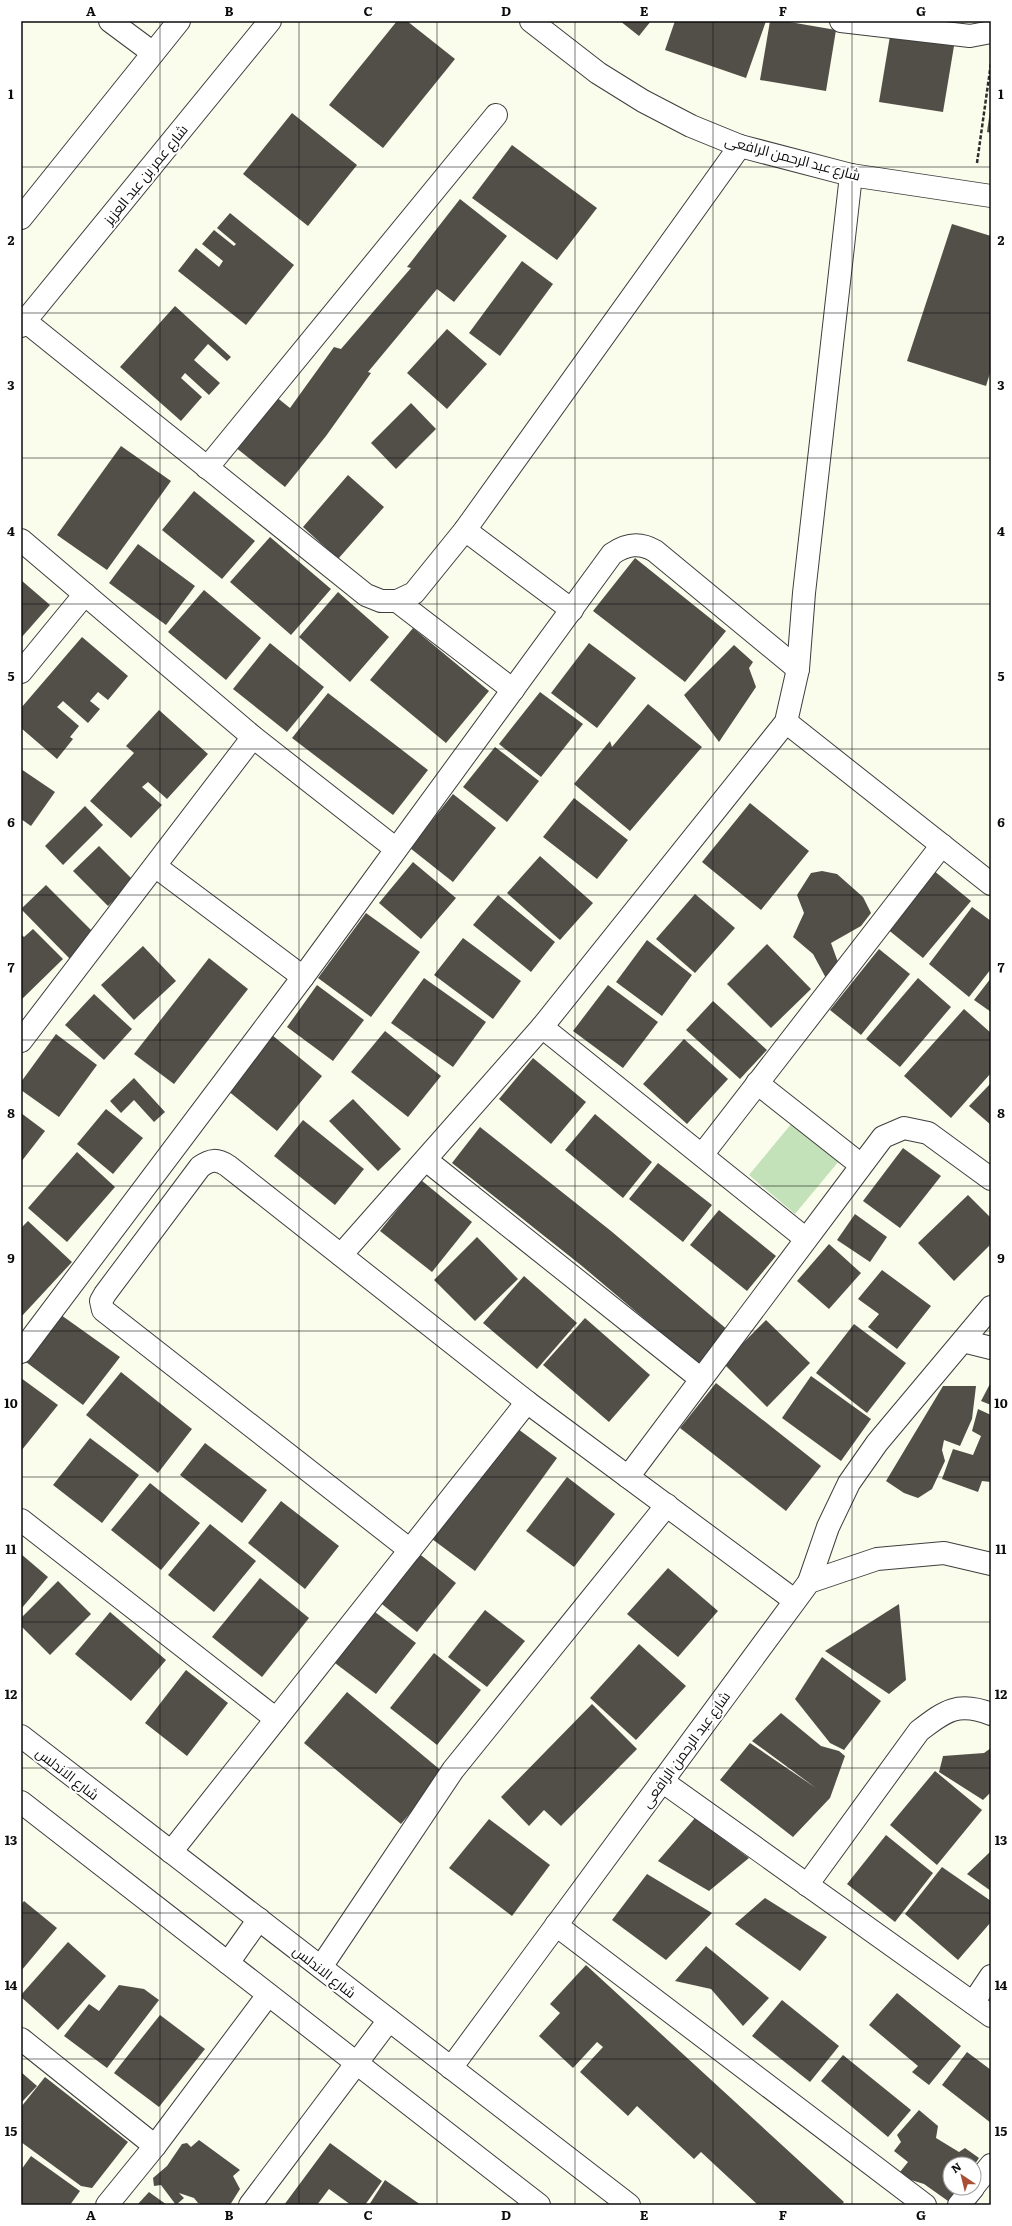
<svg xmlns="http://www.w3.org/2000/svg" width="1012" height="2226" font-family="Literata,Cairo,serif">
<rect width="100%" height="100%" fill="#fbfdec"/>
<path fill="#c4e2ba" d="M792,1123L839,1161L795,1214L749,1175Z"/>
<g fill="#524f49">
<path d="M397,21H407L455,59L383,148L329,105Z"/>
<path d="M620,21H651L639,36Z"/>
<path d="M675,21H766L746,78L665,50Z"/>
<path d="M770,21H784L836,30L826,91L760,80Z"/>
<path d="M890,36L954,46L943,112L879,102Z"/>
<path d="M990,111H991V133L987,132Z"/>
<path d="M292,113L357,165L308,226L243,174Z"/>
<path d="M512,145L597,208L557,260L472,198Z"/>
<path d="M460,199L507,236L454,302L437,289L368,372L371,373L326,436L285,487L235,447L275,396L290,408L334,347L341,349L411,268L407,267Z"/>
<path d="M230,213L294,265L246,325L178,271L196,248L219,267L223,261L202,244L214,230L234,246L236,244L217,228Z"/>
<path d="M952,224L991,236V370L986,386L907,361Z"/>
<path d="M522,261L553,284L500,356L469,333Z"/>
<path d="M175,306L231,357L227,361L208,344L194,360L220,383L209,395L185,373L181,378L202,397L181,421L120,367Z"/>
<path d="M447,329L487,364L447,409L407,373Z"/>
<path d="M411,403L436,429L396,469L371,443Z"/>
<path d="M121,446L171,481L107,570L57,535Z"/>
<path d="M348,475L384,507L338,559L303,527Z"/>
<path d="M194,491L255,541L222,579L162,530Z"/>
<path d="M270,537L331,589L291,635L230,582Z"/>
<path d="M138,544L195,586L166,625L109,583Z"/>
<path d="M635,558L726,631L685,682L593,611Z"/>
<path d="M21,580L50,605L21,638Z"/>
<path d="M204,590L261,638L226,680L168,632Z"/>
<path d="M338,592L389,637L350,682L299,637Z"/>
<path d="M413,628L489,691L446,743L370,680Z"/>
<path d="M82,637L128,676L108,700L98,692L90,701L100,709L88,723L63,701L57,707L79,726L70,737L73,739L57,759L21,728V708Z"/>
<path d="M270,643L324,687L287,732L233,689Z"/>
<path d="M589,643L636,678L597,728L551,693Z"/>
<path d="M734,645L753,662L749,668L756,687L719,742L684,695Z"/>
<path d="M540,692L583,724L541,777L499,744Z"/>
<path d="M328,693L428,770L393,815L292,738Z"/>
<path d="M648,704L702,747L630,831L574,784L610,741L612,747Z"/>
<path d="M159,710L208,754L167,799L148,782L142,787L162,805L131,838L90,801L134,753L126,746Z"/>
<path d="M495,747L539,781L507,822L463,787Z"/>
<path d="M21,769L55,792L31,826L21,819Z"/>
<path d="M453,794L496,828L453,882L410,848Z"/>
<path d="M574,798L628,840L597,879L543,837Z"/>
<path d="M750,803L809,851L761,910L702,862Z"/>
<path d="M85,806L103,825L63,865L45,846Z"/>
<path d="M99,846L134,881L108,906L73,871Z"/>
<path d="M540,856L593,903L560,940L507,893Z"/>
<path d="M413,862L456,898L421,939L379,903Z"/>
<path d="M933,870L971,901L923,958L886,928Z"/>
<path d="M822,871L837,874L863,897L871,913L861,926L831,943L839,965L827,980L813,954L793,937L804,913L797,895L811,873Z"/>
<path d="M46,885L95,934L70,959L21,909Z"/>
<path d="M695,894L735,928L695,973L656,939Z"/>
<path d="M498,895L555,942L531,972L473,925Z"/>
<path d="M972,907L991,921V969L969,997L929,964Z"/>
<path d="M366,913L420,952L371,1017L318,978Z"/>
<path d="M33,929L63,959L21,1000V934L24,937Z"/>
<path d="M463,938L521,981L493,1019L434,975Z"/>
<path d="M647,940L692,975L662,1016L616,982Z"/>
<path d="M767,944L811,989L771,1028L727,984Z"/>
<path d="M143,946L176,981L134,1020L101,985Z"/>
<path d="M879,949L910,974L861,1035L830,1010Z"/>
<path d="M209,958L248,989L174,1084L134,1054Z"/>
<path d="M424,978L486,1022L453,1067L391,1023Z"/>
<path d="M918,978L951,1007L900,1067L866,1039Z"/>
<path d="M991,978V1012L974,1000Z"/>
<path d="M317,985L364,1020L333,1061L287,1027Z"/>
<path d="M608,985L658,1022L623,1068L573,1031Z"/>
<path d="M94,994L132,1029L104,1060L65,1025Z"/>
<path d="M713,1001L767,1050L740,1079L686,1030Z"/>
<path d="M964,1009L991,1033V1073L951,1118L904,1076Z"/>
<path d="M385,1031L441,1076L408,1117L351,1072Z"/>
<path d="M56,1034L97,1065L59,1117L21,1090V1082Z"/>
<path d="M272,1035L322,1076L277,1131L227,1090Z"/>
<path d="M684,1039L728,1079L687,1124L643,1084Z"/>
<path d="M533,1058L586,1102L551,1144L499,1099Z"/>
<path d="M134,1078L165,1112L154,1122L134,1100L121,1113L110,1101Z"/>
<path d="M991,1083V1125L969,1106Z"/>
<path d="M353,1099L401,1149L378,1171L329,1121Z"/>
<path d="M106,1109L143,1138L113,1174L77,1144Z"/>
<path d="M21,1113L45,1131L21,1162Z"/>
<path d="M595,1114L652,1162L623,1198L565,1150Z"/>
<path d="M303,1120L364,1169L335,1205L274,1156Z"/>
<path d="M480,1127L611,1231L729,1331L699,1365L582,1266L452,1163Z"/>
<path d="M903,1148L941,1176L900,1228L863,1201Z"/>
<path d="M77,1152L115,1187L67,1242L28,1208Z"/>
<path d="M658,1163L712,1205L683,1242L629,1199Z"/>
<path d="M421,1180L472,1222L432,1272L380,1231Z"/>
<path d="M968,1195L991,1218V1244L954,1281L918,1243Z"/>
<path d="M719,1210L776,1256L747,1291L690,1245Z"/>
<path d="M855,1214L887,1237L870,1262L837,1240Z"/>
<path d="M28,1221L72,1262L21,1317V1228Z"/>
<path d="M477,1237L518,1279L475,1321L434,1280Z"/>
<path d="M829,1244L861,1273L829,1309L797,1281Z"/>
<path d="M882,1270L931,1306L897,1349L868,1327L879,1314L858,1299Z"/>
<path d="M524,1276L577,1323L537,1369L483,1323Z"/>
<path d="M61,1315L120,1357L83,1405L26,1362Z"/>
<path d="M585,1318L650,1375L609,1422L543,1365Z"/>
<path d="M766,1320L810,1363L767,1407L723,1363Z"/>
<path d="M854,1324L906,1363L867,1413L816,1373Z"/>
<path d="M121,1372L192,1429L158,1473L86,1415Z"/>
<path d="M811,1376L871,1419L841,1461L782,1418Z"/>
<path d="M21,1378L58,1405L21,1451Z"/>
<path d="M991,1382V1405L981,1401Z"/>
<path d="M716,1383L821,1466L786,1511L680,1428Z"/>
<path d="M943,1386H976L972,1419L960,1446L944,1440L942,1450L945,1461L932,1489L918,1498L904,1493L886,1481Z"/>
<path d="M978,1409L991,1415V1482L982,1481L978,1492L942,1479L953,1449L973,1455L981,1436L972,1431Z"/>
<path d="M514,1426L557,1458L475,1571L432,1539Z"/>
<path d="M90,1438L139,1475L102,1523L53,1485Z"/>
<path d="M205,1443L267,1490L242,1523L180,1475Z"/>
<path d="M567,1477L615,1514L574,1567L526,1531Z"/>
<path d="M150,1483L200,1523L161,1570L111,1530Z"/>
<path d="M281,1501L339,1546L305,1589L248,1543Z"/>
<path d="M210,1524L256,1561L214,1612L168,1575Z"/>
<path d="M417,1552L456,1583L417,1632L378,1601Z"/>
<path d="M21,1554L48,1577L21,1609Z"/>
<path d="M668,1568L718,1611L678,1657L627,1614Z"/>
<path d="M260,1578L309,1618L262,1677L212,1637Z"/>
<path d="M58,1581L91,1614L50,1655L21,1626V1618Z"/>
<path d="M899,1604L906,1680L889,1694L825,1651Z"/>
<path d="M371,1609L416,1643L376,1694L331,1660Z"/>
<path d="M485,1610L525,1641L487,1687L448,1657Z"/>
<path d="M110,1612L166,1660L131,1701L75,1654Z"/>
<path d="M639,1644L686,1686L636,1740L590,1698Z"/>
<path d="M434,1653L481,1690L437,1745L390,1708Z"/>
<path d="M822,1657L881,1701L844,1750L830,1743L795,1699Z"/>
<path d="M186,1670L228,1703L187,1756L145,1723Z"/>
<path d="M347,1692L444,1773L401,1824L304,1743Z"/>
<path d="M592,1704L637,1749L561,1826L544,1810L529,1826L501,1797Z"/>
<path d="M781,1713L821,1746L839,1751L845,1756L830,1798L793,1837L720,1780L750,1743L816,1788L752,1741Z"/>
<path d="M991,1748V1792L983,1800L939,1772L943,1756L984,1753Z"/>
<path d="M935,1771L982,1810L937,1865L890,1825Z"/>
<path d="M695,1818L749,1858L709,1891L658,1861Z"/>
<path d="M489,1819L550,1865L512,1916L449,1868Z"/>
<path d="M886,1835L933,1873L895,1922L847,1884Z"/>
<path d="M991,1851V1891L967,1874Z"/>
<path d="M942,1867L991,1901V1922L958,1960L905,1914Z"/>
<path d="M647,1874L712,1913L666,1960L612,1920Z"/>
<path d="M765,1898L827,1937L800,1971L735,1924Z"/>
<path d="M24,1901L57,1928L21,1971V1905Z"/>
<path d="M68,1942L106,1976L58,2030L21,1997V1995Z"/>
<path d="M706,1946L769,1998L743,2026L711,1989L675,1981Z"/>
<path d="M586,1965L844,2202L841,2205H758L701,2152L694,2159L637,2106L628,2116L580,2072L603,2047L597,2042L573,2068L539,2036L560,2013L550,2004Z"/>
<path d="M119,1985L144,1989L159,2000L107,2068L64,2036L89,2004L99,2011Z"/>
<path d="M897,1993L961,2046L929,2085L912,2072L918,2066L869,2025Z"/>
<path d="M782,2000L839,2046L810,2082L752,2036Z"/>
<path d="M160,2015L205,2049L159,2107L114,2073Z"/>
<path d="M967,2052L991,2070V2123L942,2085Z"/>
<path d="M843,2055L911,2110L888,2137L821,2081Z"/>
<path d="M21,2072L37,2086L21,2103Z"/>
<path d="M45,2077L128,2142L92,2188L81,2186L21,2142V2107Z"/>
<path d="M919,2110L938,2126L936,2138L959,2152L965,2148L979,2158L975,2164H950V2188H957L948,2201L924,2184L911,2180L900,2172L908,2162L894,2151L901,2142L897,2135Z"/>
<path d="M199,2140L240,2170L233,2176L240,2189L230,2205H204L198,2203L194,2198L179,2193L184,2198L176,2205L161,2185L154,2186L153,2178L167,2166L182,2144L187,2143L191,2147Z"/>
<path d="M330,2143L382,2181L365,2205H351L329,2189L317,2205H284Z"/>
<path d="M31,2156L80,2191L70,2205H21V2170Z"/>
<path d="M385,2180L421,2205H369Z"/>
<path d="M149,2192L167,2205H137Z"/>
</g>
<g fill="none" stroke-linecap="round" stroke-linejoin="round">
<defs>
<g id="minor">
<path d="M110,21L153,53"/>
<path d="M531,21L598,73L643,101L691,126L740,146L851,175L991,196"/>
<path d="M841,21L970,36L991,32"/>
<path d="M21,218L179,21"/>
<path d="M25,321L366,595L381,601H397L414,593L465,530L740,146"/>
<path d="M21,326L270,21"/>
<path d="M207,468L496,115"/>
<path d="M465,530L572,610"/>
<path d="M21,540L253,737L396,849"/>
<path d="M397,601L513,690"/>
<path d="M21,672L85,594"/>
<path d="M786,722L991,884"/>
<path d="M155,866L303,977"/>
<path d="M542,1027L806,1239"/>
<path d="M21,1041L253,737"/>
<path d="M757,1083L861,1165"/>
<path d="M702,1155L942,845"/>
<path d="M426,1160L701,1379"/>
<path d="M341,1255L542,1027L786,722L798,669L804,593L851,175"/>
<path d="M963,1341L991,1348"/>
<path d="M21,1352L303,977L612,554C626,544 640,542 655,551L798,669"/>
<path d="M628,1477L883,1137L904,1128L928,1133L991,1179"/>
<path d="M21,1520L276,1719"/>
<path d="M410,1550L103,1310L101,1301L105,1294L200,1167C211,1159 217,1159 228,1166L527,1402L794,1600"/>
<path d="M809,1582L828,1527L849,1483L877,1443L991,1307"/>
<path d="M21,1736L629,2205"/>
<path d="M662,1781L991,2016"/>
<path d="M21,1802L539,2205"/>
<path d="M171,1852L527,1402"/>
<path d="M807,1885L919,1731C945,1711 958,1701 991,1714"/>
<path d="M556,1925L925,2205"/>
<path d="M228,1963L259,1919"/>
<path d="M321,1967L453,1770L667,1505"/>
<path d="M973,2003L991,1976"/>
<path d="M21,2039L155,2146"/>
<path d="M451,2068L809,1582L877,1559L944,1553L991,1564"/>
<path d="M974,2186L991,2165"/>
<path d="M107,2205L155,2146L268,1995"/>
<path d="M250,2205L389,2020"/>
<path d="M959,2205L973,2188"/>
</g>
</defs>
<use href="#minor" stroke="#3e3e3e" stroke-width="24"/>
<path stroke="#2d2d2d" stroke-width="2.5" stroke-dasharray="4 2" stroke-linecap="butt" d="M977,163L991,63"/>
<use href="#minor" stroke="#fff" stroke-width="22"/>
</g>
<path fill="none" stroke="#0b0b0b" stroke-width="1" stroke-opacity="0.55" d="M160,21V2205M299,21V2205M437,21V2205M575,21V2205M713,21V2205M852,21V2205M21,167H991M21,313H991M21,458H991M21,604H991M21,749H991M21,895H991M21,1040H991M21,1186H991M21,1331H991M21,1477H991M21,1622H991M21,1768H991M21,1913H991M21,2059H991"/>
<g text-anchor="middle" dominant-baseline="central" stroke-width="4" stroke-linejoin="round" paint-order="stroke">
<g font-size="14" fill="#0b0b0b" stroke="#fff">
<text transform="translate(793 157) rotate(15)">شارع عبد الرحمن الرافعى</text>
<text transform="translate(145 174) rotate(-51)">شارع عمر بن عبد العزيز</text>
<text transform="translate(685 1749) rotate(-54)">شارع عبد الرحمن الرافعى</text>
<text transform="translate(68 1773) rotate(38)">شارع الاندلس</text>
<text transform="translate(325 1971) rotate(38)">شارع الاندلس</text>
</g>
</g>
<rect width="1012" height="2226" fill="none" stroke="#ffffff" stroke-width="44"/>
<g transform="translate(962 2176) rotate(325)"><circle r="19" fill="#ffffff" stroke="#9d9d9d"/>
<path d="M0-3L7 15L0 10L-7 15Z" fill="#a94f35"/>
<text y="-6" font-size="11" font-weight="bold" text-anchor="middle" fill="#0b0b0b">N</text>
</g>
<rect x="22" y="22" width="968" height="2182" fill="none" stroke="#0b0b0b" stroke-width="1.5"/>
<g font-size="13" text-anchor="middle" font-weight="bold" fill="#0b0b0b">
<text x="91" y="16">A</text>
<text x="229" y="16">B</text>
<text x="368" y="16">C</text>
<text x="506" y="16">D</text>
<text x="644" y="16">E</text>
<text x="783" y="16">F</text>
<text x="921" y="16">G</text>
<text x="11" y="99">1</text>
<text x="1001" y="99">1</text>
<text x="11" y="245">2</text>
<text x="1001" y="245">2</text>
<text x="11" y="390">3</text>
<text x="1001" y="390">3</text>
<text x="11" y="536">4</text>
<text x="1001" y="536">4</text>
<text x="11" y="681">5</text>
<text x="1001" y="681">5</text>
<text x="11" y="827">6</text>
<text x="1001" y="827">6</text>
<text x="11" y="972">7</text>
<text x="1001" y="972">7</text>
<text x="11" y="1118">8</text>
<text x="1001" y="1118">8</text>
<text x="11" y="1263">9</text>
<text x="1001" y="1263">9</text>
<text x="11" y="1408">10</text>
<text x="1001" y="1408">10</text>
<text x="11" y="1554">11</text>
<text x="1001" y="1554">11</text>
<text x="11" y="1699">12</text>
<text x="1001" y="1699">12</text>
<text x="11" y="1845">13</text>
<text x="1001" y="1845">13</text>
<text x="11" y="1990">14</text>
<text x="1001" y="1990">14</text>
<text x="11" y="2136">15</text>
<text x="1001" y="2136">15</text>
<text x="91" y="2220">A</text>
<text x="229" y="2220">B</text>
<text x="368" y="2220">C</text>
<text x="506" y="2220">D</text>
<text x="644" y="2220">E</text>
<text x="783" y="2220">F</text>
<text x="921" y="2220">G</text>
</g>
</svg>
